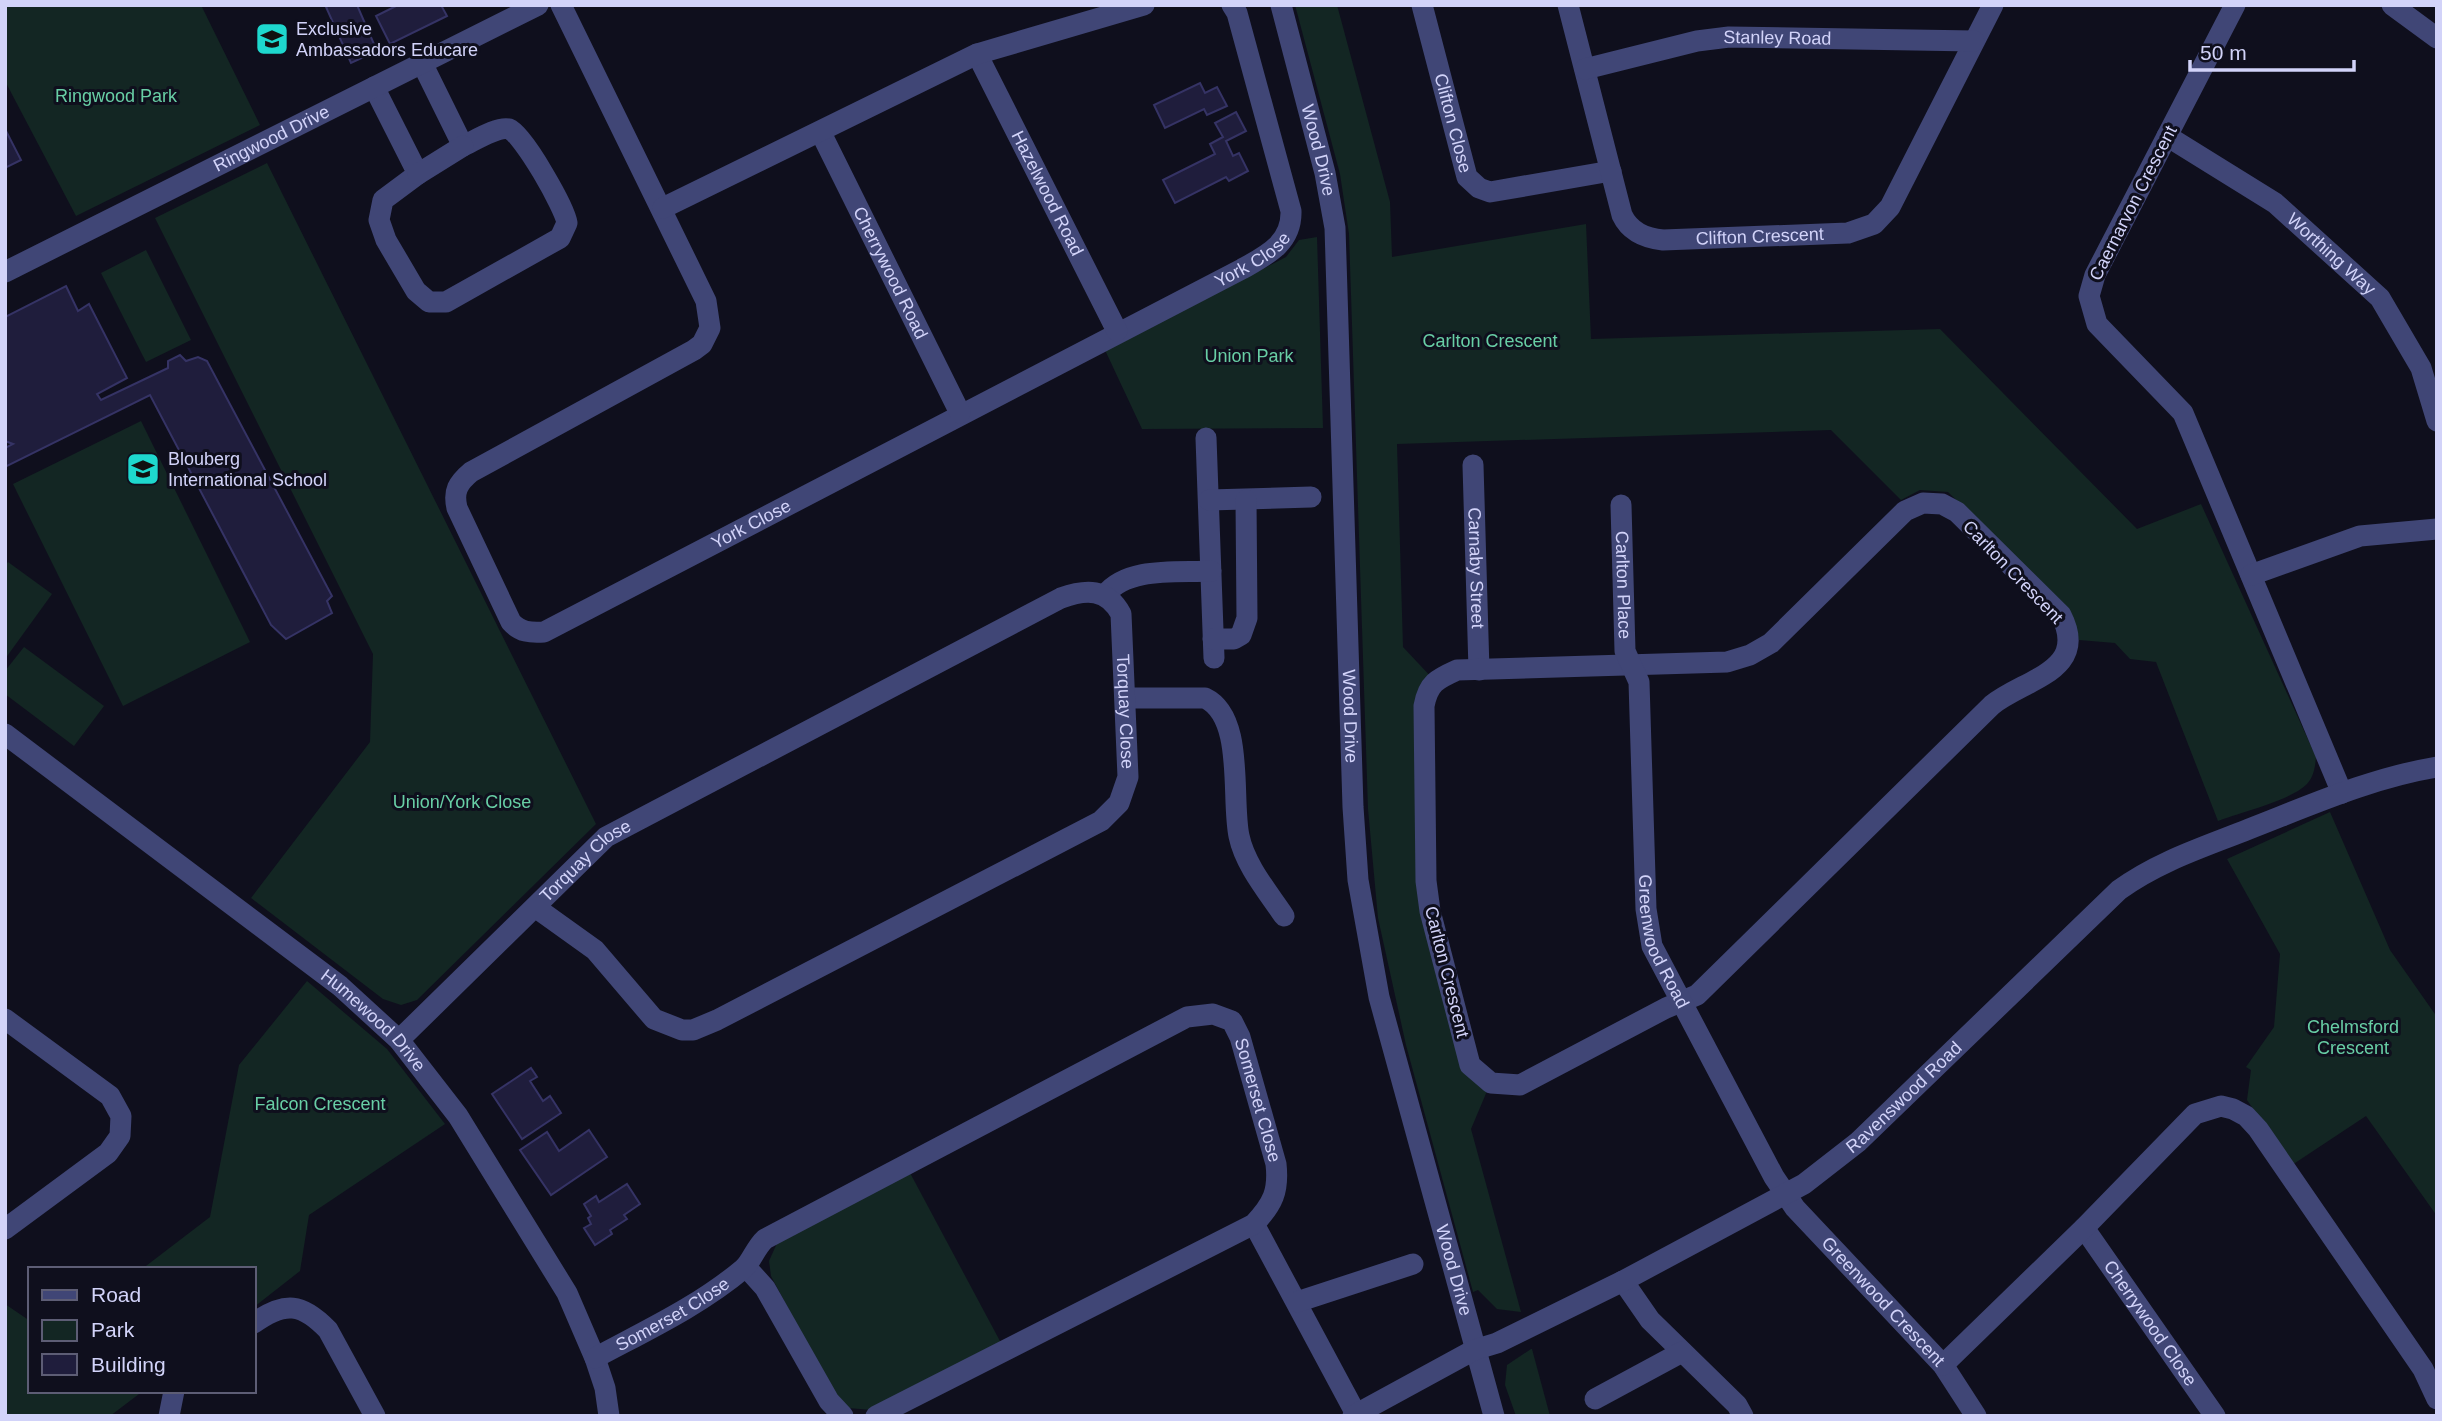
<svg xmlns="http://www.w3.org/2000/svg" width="2442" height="1421" font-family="Arial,sans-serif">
<rect width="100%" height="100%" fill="#0f0f1d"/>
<g fill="#132623">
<path d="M5,5H201L260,125L76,216L5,81Z"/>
<path d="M1295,5H1337L1390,202L1392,257L1586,224L1591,339L1940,329L2137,529L2201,504L2316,757C2315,767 2314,776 2307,784C2290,801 2241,812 2218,821L2156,662L2130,659L2115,643L2079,640L2068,609L1948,492L1920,490L1901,500L1831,430L1397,444L1403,647L1434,680L1424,881L1468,1067L1490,1084L1471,1129L1521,1312L1497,1309L1478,1290L1473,1292L1406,1045L1378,918L1368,809L1349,234L1340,174Z"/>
<path d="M267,163L596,824L417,1000L401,1005L383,999L251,898L370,742L373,654L155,218Z"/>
<path d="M1317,237L1323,428L1142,429L1105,350L1286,257L1299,240Z"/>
<path d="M146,250L191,340L146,362L101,273Z"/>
<path d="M141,421L250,642L123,706L13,484Z"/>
<path d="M8,562L52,594L5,659V566Z"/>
<path d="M24,647L104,706L74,746L5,694V671Z"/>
<path d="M2330,812L2390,950L2437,1017V1216L2366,1116L2292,1165L2247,1100L2251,1070L2246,1067L2274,1027L2280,954L2227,859Z"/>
<path d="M307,981L387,1049L445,1124L309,1215L300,1271L254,1307V1269H142L210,1217L239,1065Z"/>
<path d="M909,1171L1001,1343L872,1410L848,1408L836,1398L771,1276L769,1261L778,1241Z"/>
<path d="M5,1304L30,1321V1391H143L110,1416H5Z"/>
<path d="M1531,1349H1532L1550,1416H1516L1505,1385L1507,1365Z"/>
</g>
<g fill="#1f1d3c" stroke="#353365" stroke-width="2">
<path d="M330,5H357L377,51L351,63L326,7Z"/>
<path d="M398,5H441L447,16L390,44L376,16Z"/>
<path d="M1200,83L1205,93L1217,87L1227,106L1207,115L1204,109L1165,128L1154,105Z"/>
<path d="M1236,112L1246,131L1226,141L1233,156L1239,153L1248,171L1229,181L1226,177L1175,203L1163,180L1215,154L1210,144L1223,137L1215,123Z"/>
<path d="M5,129L21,160L5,168Z"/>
<path d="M66,286L78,311L89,304L127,378L97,394L101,400L168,368V361L180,355L186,361L198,357L207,361L332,596L327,601L332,613L286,639L271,625L150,395L5,467V448L13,444L5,441V317Z"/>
<path d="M531,1068L537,1077L530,1081L543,1101L550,1096L561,1113L522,1139L492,1094Z"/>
<path d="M589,1130L607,1157L551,1195L520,1150L547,1132L559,1151Z"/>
<path d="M627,1184L640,1204L624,1215L627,1219L610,1230L612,1234L595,1245L584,1228L591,1224L588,1218L591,1216L584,1204L596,1196L599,1202Z"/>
</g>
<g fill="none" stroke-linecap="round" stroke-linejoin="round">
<g stroke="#404676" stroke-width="21">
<path id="s1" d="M561,5L706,301L710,328L702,344L694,350L471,472C458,483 453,491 457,508L511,622C520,632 530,633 544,632L1242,269C1267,255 1292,243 1291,211L1237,13L1232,5"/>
<path id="s2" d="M1281,5L1325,173L1335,228L1353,807L1358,880L1379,997L1494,1416"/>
<path id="s3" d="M1422,5L1467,177L1479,188L1490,192L1611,171"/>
<path id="s4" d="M1568,5L1622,215C1630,232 1645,238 1663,240L1848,233L1874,224L1890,207L1993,5"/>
<path d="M2235,5L2095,275L2089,296L2097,324L2183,413L2342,793"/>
<path d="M2392,5L2437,38"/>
<path id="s5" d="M977,54L1117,331"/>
<path id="s6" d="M1585,69L1697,41L1729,37L1974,41"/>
<path d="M374,87L418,174L383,200L379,220L386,240L416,291L429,302H446L560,238L567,223C565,208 523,134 509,129C498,126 474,141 463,146L422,63"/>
<path id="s7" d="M821,133L960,413"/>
<path id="s8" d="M2167,136L2275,203L2380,298L2421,368L2437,421"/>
<path d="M418,174L463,146"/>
<path d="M663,208L977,54L1144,5"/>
<path id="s9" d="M5,272L538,5"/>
<path d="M1206,438L1214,658"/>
<path id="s10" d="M1473,465L1479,670"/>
<path d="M1209,500L1311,497"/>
<path d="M1923,503L1942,504L1957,512L2061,615C2090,671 2024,679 1992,705L1697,995L1666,1008L1520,1085L1491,1083L1470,1065L1430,911L1426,881L1424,706C1428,683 1437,679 1457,670L1727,662L1750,655L1771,643L1905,511Z"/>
<path id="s11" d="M1621,505L1625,651L1639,682L1646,909L1652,946L1774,1177L1795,1208L1943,1365L1976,1416"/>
<path d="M2251,575L2360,536L2437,529"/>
<path d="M1105,595C1127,566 1179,573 1211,571"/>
<path d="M1213,639H1234L1241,635L1247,618L1246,500"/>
<path d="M1126,698H1205C1245,717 1231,798 1239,836C1245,865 1268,892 1284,916"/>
<path id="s12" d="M5,734L340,986L399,1040L458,1116L567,1293L595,1358L605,1388L609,1416"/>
<path d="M5,1019L110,1096L121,1116L120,1136L108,1153L5,1229"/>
<path id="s13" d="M399,1040L606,837L1061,598C1086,589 1107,588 1121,614L1128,777L1119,803L1101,821L717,1020L693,1030H682L654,1019L595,950L535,907"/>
<path d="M1254,1224L1356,1414"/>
<path id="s14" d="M2084,1228L2215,1416"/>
<path d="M746,1267L765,1288L829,1401L843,1416"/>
<path d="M1623,1281L1650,1320L1737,1405L1743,1416"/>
<path d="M1297,1302L1413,1264"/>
<path d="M254,1323C285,1301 302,1303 328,1330L375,1416"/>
<path id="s15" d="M595,1358C645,1331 699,1306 743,1269C751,1263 755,1248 765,1239L1187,1017L1213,1014L1232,1021L1240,1037L1276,1164C1279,1191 1273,1204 1254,1224L876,1416"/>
<path d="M1943,1365L2084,1228L2195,1114L2221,1106L2233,1109L2246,1116L2258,1129L2423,1369L2437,1399"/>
<path d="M1595,1399L1682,1352"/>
<path d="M169,1416L174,1391"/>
<path id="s16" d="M1353,1416L1474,1350L1497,1343L1623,1281L1804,1184L1858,1142L2119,890C2159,861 2204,847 2249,829C2311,805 2371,778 2437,767"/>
</g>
</g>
<defs>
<symbol id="school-square" viewBox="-11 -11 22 22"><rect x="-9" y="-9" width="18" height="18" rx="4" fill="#1ed8ce" stroke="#0f0f1d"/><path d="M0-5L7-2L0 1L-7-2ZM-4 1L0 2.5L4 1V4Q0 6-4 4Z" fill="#111"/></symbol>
</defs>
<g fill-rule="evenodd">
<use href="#school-square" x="253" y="20" width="38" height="38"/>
<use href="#school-square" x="124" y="450" width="38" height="38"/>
</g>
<g text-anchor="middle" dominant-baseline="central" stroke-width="6" stroke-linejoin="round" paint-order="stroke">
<g font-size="18" fill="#d2d3f9" stroke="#0f0f1d" text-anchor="start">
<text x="296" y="29">Exclusive<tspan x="296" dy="21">Ambassadors Educare</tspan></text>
<text x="168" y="459">Blouberg<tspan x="168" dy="21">International School</tspan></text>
</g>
<g font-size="18" fill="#d2d3f9" stroke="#0f0f1d">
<text stroke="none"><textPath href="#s6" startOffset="196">Stanley Road</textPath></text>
<text stroke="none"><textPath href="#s3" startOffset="122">Clifton Close</textPath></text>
<text stroke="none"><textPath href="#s9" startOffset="298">Ringwood Drive</textPath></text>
<text stroke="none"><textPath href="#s2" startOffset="150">Wood Drive</textPath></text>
<text stroke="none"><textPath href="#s5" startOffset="156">Hazelwood Road</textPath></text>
<text transform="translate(2133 203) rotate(-63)">Caernarvon Crescent</text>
<text stroke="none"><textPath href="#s4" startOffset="364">Clifton Crescent</textPath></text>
<text stroke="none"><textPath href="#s8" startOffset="203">Worthing Way</textPath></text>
<text stroke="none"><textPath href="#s1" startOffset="1643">York Close</textPath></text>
<text stroke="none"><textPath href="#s7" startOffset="156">Cherrywood Road</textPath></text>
<text stroke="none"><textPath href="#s1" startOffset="1076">York Close</textPath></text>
<text stroke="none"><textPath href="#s10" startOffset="103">Carnaby Street</textPath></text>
<text transform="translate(2013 572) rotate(46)">Carlton Crescent</text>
<text stroke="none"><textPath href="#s11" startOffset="80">Carlton Place</textPath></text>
<text stroke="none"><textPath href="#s13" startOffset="971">Torquay Close</textPath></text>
<text stroke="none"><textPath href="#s2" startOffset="718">Wood Drive</textPath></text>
<text stroke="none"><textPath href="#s13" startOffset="259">Torquay Close</textPath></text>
<text stroke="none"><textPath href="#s11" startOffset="443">Greenwood Road</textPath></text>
<text transform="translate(1447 972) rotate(76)">Carlton Crescent</text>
<text stroke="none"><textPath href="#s12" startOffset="467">Humewood Drive</textPath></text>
<text stroke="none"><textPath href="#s16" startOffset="640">Ravenswood Road</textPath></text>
<text stroke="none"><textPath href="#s15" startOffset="817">Somerset Close</textPath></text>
<text stroke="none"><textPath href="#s2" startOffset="1284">Wood Drive</textPath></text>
<text stroke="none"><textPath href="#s11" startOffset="872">Greenwood Crescent</textPath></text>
<text stroke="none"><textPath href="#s15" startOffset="89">Somerset Close</textPath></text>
<text stroke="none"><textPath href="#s14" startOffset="116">Cherrywood Close</textPath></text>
</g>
<g font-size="18" fill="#68cea5" stroke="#0f0f1d">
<text x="116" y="96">Ringwood Park</text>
<text x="1490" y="341">Carlton Crescent</text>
<text x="1249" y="356">Union Park</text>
<text x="462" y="802">Union/York Close</text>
<text x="2353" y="1027">Chelmsford<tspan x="2353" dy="21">Crescent</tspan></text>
<text x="320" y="1104">Falcon Crescent</text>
</g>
</g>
<rect width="2442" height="1421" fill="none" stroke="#d2d3f9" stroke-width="14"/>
<rect x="28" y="1267" width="228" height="126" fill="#0f0f1d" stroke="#5d5d75" stroke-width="2"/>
<rect x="42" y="1290" width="35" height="10" fill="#404676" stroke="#5d5d75" stroke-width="2"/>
<text x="91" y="1302" font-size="21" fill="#d2d3f9">Road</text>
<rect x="42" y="1320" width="35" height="21" fill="#132623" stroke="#5d5d75" stroke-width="2"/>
<text x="91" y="1337" font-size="21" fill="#d2d3f9">Park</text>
<rect x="42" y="1354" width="35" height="21" fill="#1f1d3c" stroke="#5d5d75" stroke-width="2"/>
<text x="91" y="1372" font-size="21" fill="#d2d3f9">Building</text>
<path d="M2190 60v10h164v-10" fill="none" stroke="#d2d3f9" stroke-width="3.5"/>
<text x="2200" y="60" font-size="21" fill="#d2d3f9" stroke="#0f0f1d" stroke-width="5" paint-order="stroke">50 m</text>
</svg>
